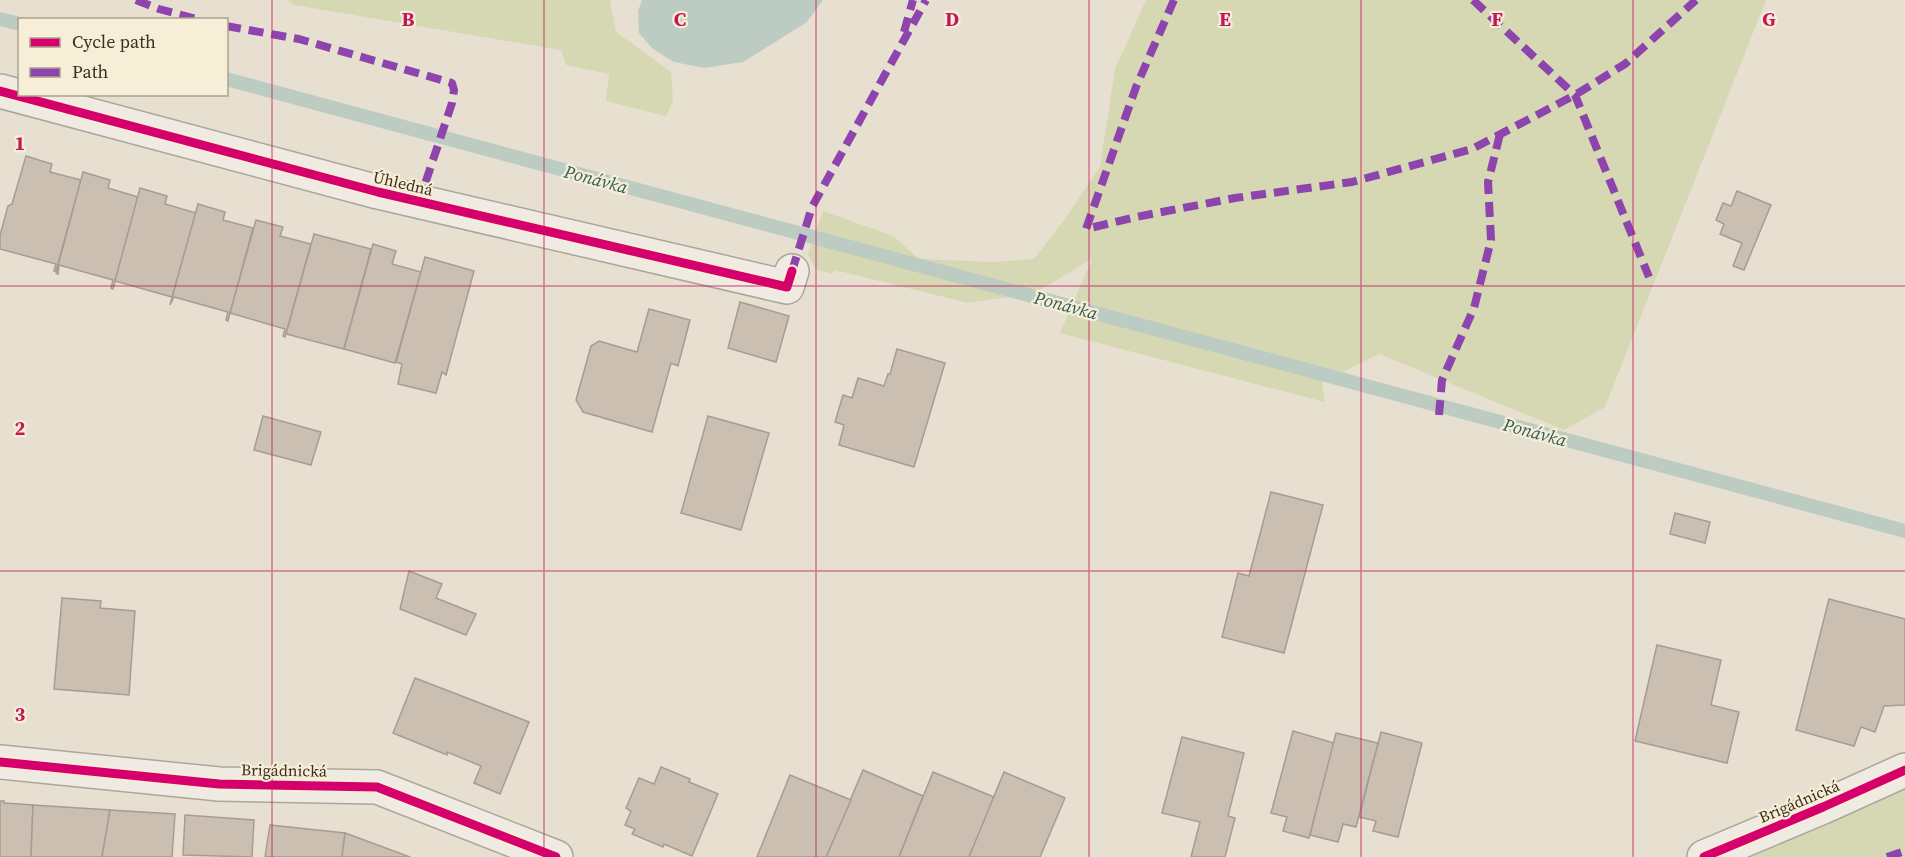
<svg xmlns="http://www.w3.org/2000/svg" width="1905" height="857" font-family="'Source Serif 4',serif">
<rect width="100%" height="100%" fill="#e7e0d1"/>
<g fill="#d6d7b3">
<path d="M287,0H610L616,32L671,72L673,100L666,116L606,101L609,74L566,65L561,50L294,5Z"/>
<path d="M1146,0H1766L1605,407L1564,430L1379,354L1322,382L1325,402L1060,333L1092,259L1035,293L968,303L835,270L832,274L816,269L808,254L823,211L893,236L919,259L993,262L1034,259L1065,219L1100,167L1115,69Z"/>
<path d="M1905,790V857H1747Z"/>
</g>
<path fill="#bcccc2" d="M642,0H823L807,22L743,62L704,68L674,62L653,49L639,33L638,11Z"/>
<g fill="none" stroke-linecap="round" stroke-linejoin="round">
<g stroke="#bcccc2" stroke-width="14">
<path d="M0,19L20,24"/>
<path d="M226,79L1905,531"/>
</g>
</g>
<g fill="#cbbfb2" stroke="#a89c90" stroke-width="1.5">
<path d="M26,156L52,164L50,172L81,180L56,271H54L56,264L0,249V235L8,206L12,204Z"/>
<path d="M83,172L110,180L108,188L138,197L113,289L111,288L113,280L59,265L58,274L56,273Z"/>
<path d="M140,188L167,196L165,204L196,213L172,297L115,281Z"/>
<path d="M1737,191L1771,205L1744,270L1733,266L1742,243L1720,234L1724,224L1716,220L1723,203L1731,206Z"/>
<path d="M198,204L225,212L223,220L253,228L228,321L226,320L228,312L174,297L170,305Z"/>
<path d="M256,220L283,227L280,236L311,244L285,337L283,336L285,329L230,313Z"/>
<path d="M314,234L371,249L344,349L286,334Z"/>
<path d="M373,244L396,251L392,264L421,272L395,363L344,349Z"/>
<path d="M425,257L474,271L446,375L442,372L436,393L398,384L402,364L396,362Z"/>
<path d="M740,302L789,316L776,362L728,348Z"/>
<path d="M649,309L690,320L678,366L671,363L652,432L583,412L576,400L591,346L599,341L637,352Z"/>
<path d="M897,349L945,363L914,467L839,445L844,425L835,422L843,395L852,398L858,378L884,386L888,374H890Z"/>
<path d="M263,416L321,432L311,465L254,450Z"/>
<path d="M708,416L769,433L741,530L681,513Z"/>
<path d="M1271,492L1323,505L1284,653L1222,637L1238,573L1249,576Z"/>
<path d="M1675,513L1710,522L1705,543L1670,534Z"/>
<path d="M409,571L442,584L436,598L476,614L466,635L400,609Z"/>
<path d="M62,598L101,601L100,608L135,611L129,695L54,689Z"/>
<path d="M1829,599L1905,619V705L1884,706L1875,732L1861,727L1854,746L1796,730Z"/>
<path d="M1657,645L1721,660L1711,705L1739,712L1727,763L1635,741Z"/>
<path d="M415,678L529,722L500,794L474,783L481,766L447,752V755L393,733Z"/>
<path d="M1293,731L1334,743L1309,838L1283,831L1287,817L1271,813Z"/>
<path d="M1381,732L1422,743L1398,837L1373,831L1376,821L1359,817Z"/>
<path d="M1336,733L1378,743L1356,827L1343,824L1338,842L1310,835Z"/>
<path d="M1182,737L1244,753L1228,816L1235,818L1225,857H1191L1200,822L1162,813Z"/>
<path d="M661,767L690,779L689,782L718,794L692,856L664,844L663,847L632,834L635,829L625,825L631,811L626,808L639,778L654,784Z"/>
<path d="M863,770L923,796L899,857H826Z"/>
<path d="M933,772L994,797L969,857H899Z"/>
<path d="M1004,772L1065,798L1040,857H969Z"/>
<path d="M790,775L851,800L826,857H757Z"/>
<path d="M0,801H4V803L33,805L31,857H0Z"/>
<path d="M33,805L110,810L102,857H31Z"/>
<path d="M110,810L175,814L172,857H102Z"/>
<path d="M185,815L254,820L252,857L183,855Z"/>
<path d="M270,825L345,833L342,857H265Z"/>
<path d="M345,833L410,857H342Z"/>
</g>
<g fill="none" stroke-linecap="round" stroke-linejoin="round">
<defs>
<g id="minor">
<path d="M0,91L378,192L787,287L792,271"/>
<path d="M0,762L219,784L377,787L556,857"/>
<path d="M1704,857L1823,807L1905,770"/>
</g>
</defs>
<use href="#minor" stroke="#ada599" stroke-width="36"/>
<use href="#minor" stroke="#efebe3" stroke-width="33"/>
<g stroke="#8e44ad" stroke-width="8" stroke-dasharray="15 8" stroke-linecap="butt">
<path d="M136,0L159,9L200,20"/>
<path d="M1174,0L1136,87L1086,229L1136,217L1235,198L1352,182L1472,149L1575,95L1625,64L1696,0"/>
<path d="M1473,0L1575,95L1649,277"/>
<path d="M226,26L299,39L452,83L454,90L452,103L419,202"/>
<path d="M904,32L913,0"/>
<path d="M792,271L812,207L926,0"/>
<path d="M1439,415L1442,380L1474,308L1491,240L1488,182L1500,134"/>
<path d="M1887,857L1905,851"/>
</g>
<defs>
<g id="cycleway">
<path d="M0,91L378,192L787,287L792,271"/>
<path d="M0,762L219,784L377,787L556,857"/>
<path d="M1704,857L1823,807L1905,770"/>
</g>
</defs>
<use href="#cycleway" stroke="#f7eed8" stroke-width="13"/>
<use href="#cycleway" stroke="#d6006c" stroke-width="9"/>
</g>
<path fill="none" stroke="#c2185b" stroke-width="1.5" stroke-opacity="0.55" d="M272,0V857M544,0V857M816,0V857M1089,0V857M1361,0V857M1633,0V857M0,286H1905M0,571H1905"/>
<g text-anchor="middle" dominant-baseline="central" stroke-width="4.5" stroke-linejoin="round" paint-order="stroke">
<g font-size="16" fill="#3d2e20" stroke="#f7eed8">
<text transform="translate(403 183) rotate(13)">Úhledná</text>
<text transform="translate(284 770) rotate(1)">Brigádnická</text>
<text transform="translate(1799 801) rotate(-23)">Brigádnická</text>
</g>
<g font-size="18" font-style="italic" fill="#2f5d5a" stroke="#f7eed8">
<text transform="translate(596 179) rotate(15)">Ponávka</text>
<text transform="translate(1066 305) rotate(15)">Ponávka</text>
<text transform="translate(1535 432) rotate(15)">Ponávka</text>
</g>
</g>
<g font-size="20" text-anchor="middle" font-weight="bold" fill="#c2185b" stroke="#f7eed8" stroke-width="4.5" stroke-linejoin="round" paint-order="stroke">
<text x="408" y="26">B</text>
<text x="680" y="26">C</text>
<text x="952" y="26">D</text>
<text x="1225" y="26">E</text>
<text x="1497" y="26">F</text>
<text x="1769" y="26">G</text>
<text x="20" y="150">1</text>
<text x="20" y="435">2</text>
<text x="20" y="721">3</text>
</g>
<rect x="18" y="18" width="210" height="78" fill="#f7eed8" stroke="#ada18e" stroke-width="1.5"/>
<rect x="30" y="38" width="30" height="9" fill="#d6006c" stroke="#ada18e" stroke-width="1.5"/>
<text x="72" y="48" font-size="18" fill="#3d2e20">Cycle path</text>
<rect x="30" y="68" width="30" height="9" fill="#8e44ad" stroke="#ada18e" stroke-width="1.5"/>
<text x="72" y="78" font-size="18" fill="#3d2e20">Path</text>
</svg>
